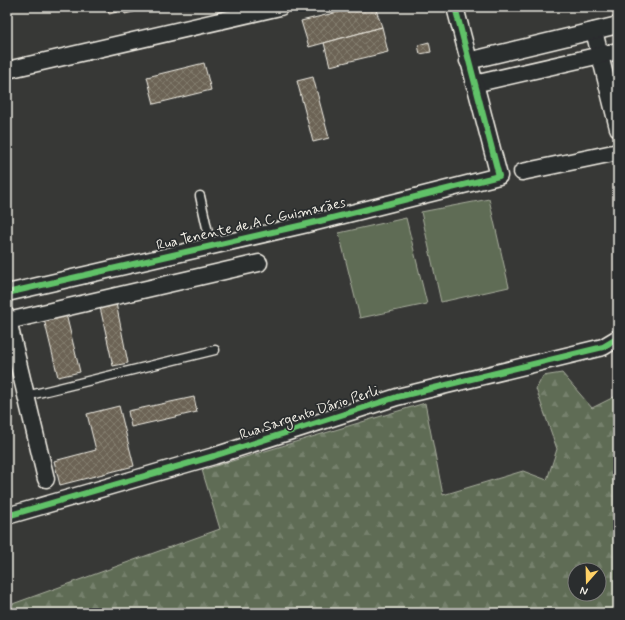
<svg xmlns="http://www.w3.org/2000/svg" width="625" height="620" font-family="Mynerve,sans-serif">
<defs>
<pattern id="forest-firs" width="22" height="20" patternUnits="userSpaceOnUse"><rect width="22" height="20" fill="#5e6c54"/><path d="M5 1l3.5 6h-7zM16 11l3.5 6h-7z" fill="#76816d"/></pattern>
<pattern id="building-cross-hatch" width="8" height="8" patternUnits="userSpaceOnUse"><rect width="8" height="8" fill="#6c6454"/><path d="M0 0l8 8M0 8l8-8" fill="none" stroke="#827b6d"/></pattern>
</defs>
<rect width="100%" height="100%" fill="#373836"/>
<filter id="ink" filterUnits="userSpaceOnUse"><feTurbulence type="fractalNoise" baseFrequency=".025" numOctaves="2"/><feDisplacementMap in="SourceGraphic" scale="8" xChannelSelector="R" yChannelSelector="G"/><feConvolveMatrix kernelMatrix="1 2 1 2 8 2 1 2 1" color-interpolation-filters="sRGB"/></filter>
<g filter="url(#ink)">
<path fill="url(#forest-firs)" stroke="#a9ae9e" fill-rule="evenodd" d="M562,373L592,408L618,395V613H7V606L220,529L202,470L425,403L443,495L523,471L547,480L557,449L536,389L543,376ZM575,570H599V594H575Z"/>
<g fill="#5e6c54" stroke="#a9ae9e">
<path d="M489,199L509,287L441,302L421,212Z"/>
<path d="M406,218L427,304L360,318L339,233Z"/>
</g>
<g fill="url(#building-cross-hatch)" stroke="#f4f1e8">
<path d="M107,7H116L117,12L109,14Z"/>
<path d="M123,7H154L125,14Z"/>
<path d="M359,7H375L382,27L309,47L301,21Z"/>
<path d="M382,27L388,52L330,66L324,43Z"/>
<path d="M429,42L431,52L420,54L418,45Z"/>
<path d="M204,63L211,90L154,104L147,77Z"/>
<path d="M313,77L329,138L313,142L297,81Z"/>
<path d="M116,303L128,363L113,366L100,307Z"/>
<path d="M66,314L80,372L58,377L44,319Z"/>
<path d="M194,397L197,412L131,427L128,411Z"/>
<path d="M119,406L134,466L60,485L54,461L96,450L87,414Z"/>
</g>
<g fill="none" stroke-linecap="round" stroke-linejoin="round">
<defs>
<g id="service">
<path d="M200,196L211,246"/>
<path d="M26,396L215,350"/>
</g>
<g id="minor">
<path d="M594,31L618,128"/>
<path d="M468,61L618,25"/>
<path d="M7,70L280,7"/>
<path d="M474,84L618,51"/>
<path d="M522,172L618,152"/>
<path d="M7,293L316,222L499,176L455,7"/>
<path d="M7,316L46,479"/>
<path d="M8,321L259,263"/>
<path d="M7,516L214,456L397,397L603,347L618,338"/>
</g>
</defs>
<use href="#service" stroke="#f4f1e8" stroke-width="11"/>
<use href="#minor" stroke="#f4f1e8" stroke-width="19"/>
<use href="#service" stroke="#2a2d2e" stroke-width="8"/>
<use href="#minor" stroke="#2a2d2e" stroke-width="16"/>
<defs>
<g id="cycleway">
<path d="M7,293L316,222L499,176L455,7"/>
<path d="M7,516L214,456L397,397L603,347L618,338"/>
</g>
</defs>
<use href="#cycleway" stroke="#2a2d2e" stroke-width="8"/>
<use href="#cycleway" stroke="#61c268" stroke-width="6"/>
</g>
</g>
<g text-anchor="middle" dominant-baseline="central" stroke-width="3.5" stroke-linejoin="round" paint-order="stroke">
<g font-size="14" fill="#f4f1e8" stroke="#2a2d2e">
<text transform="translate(251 224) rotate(-13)">Rua Tenente de A C Guimarães</text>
<text transform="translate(309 413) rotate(-18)">Rua Sargento Dário Perli</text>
</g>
</g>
<rect width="625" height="620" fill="none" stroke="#2a2d2e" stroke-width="24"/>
<rect x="12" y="12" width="601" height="596" fill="none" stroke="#f4f1e8" stroke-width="1.5" filter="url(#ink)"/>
<g transform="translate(587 582) rotate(200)"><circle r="19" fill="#2a2d2e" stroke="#7b7b78"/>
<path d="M0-3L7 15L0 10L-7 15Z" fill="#ffd166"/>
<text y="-6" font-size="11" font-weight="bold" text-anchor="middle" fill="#f4f1e8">N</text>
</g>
</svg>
